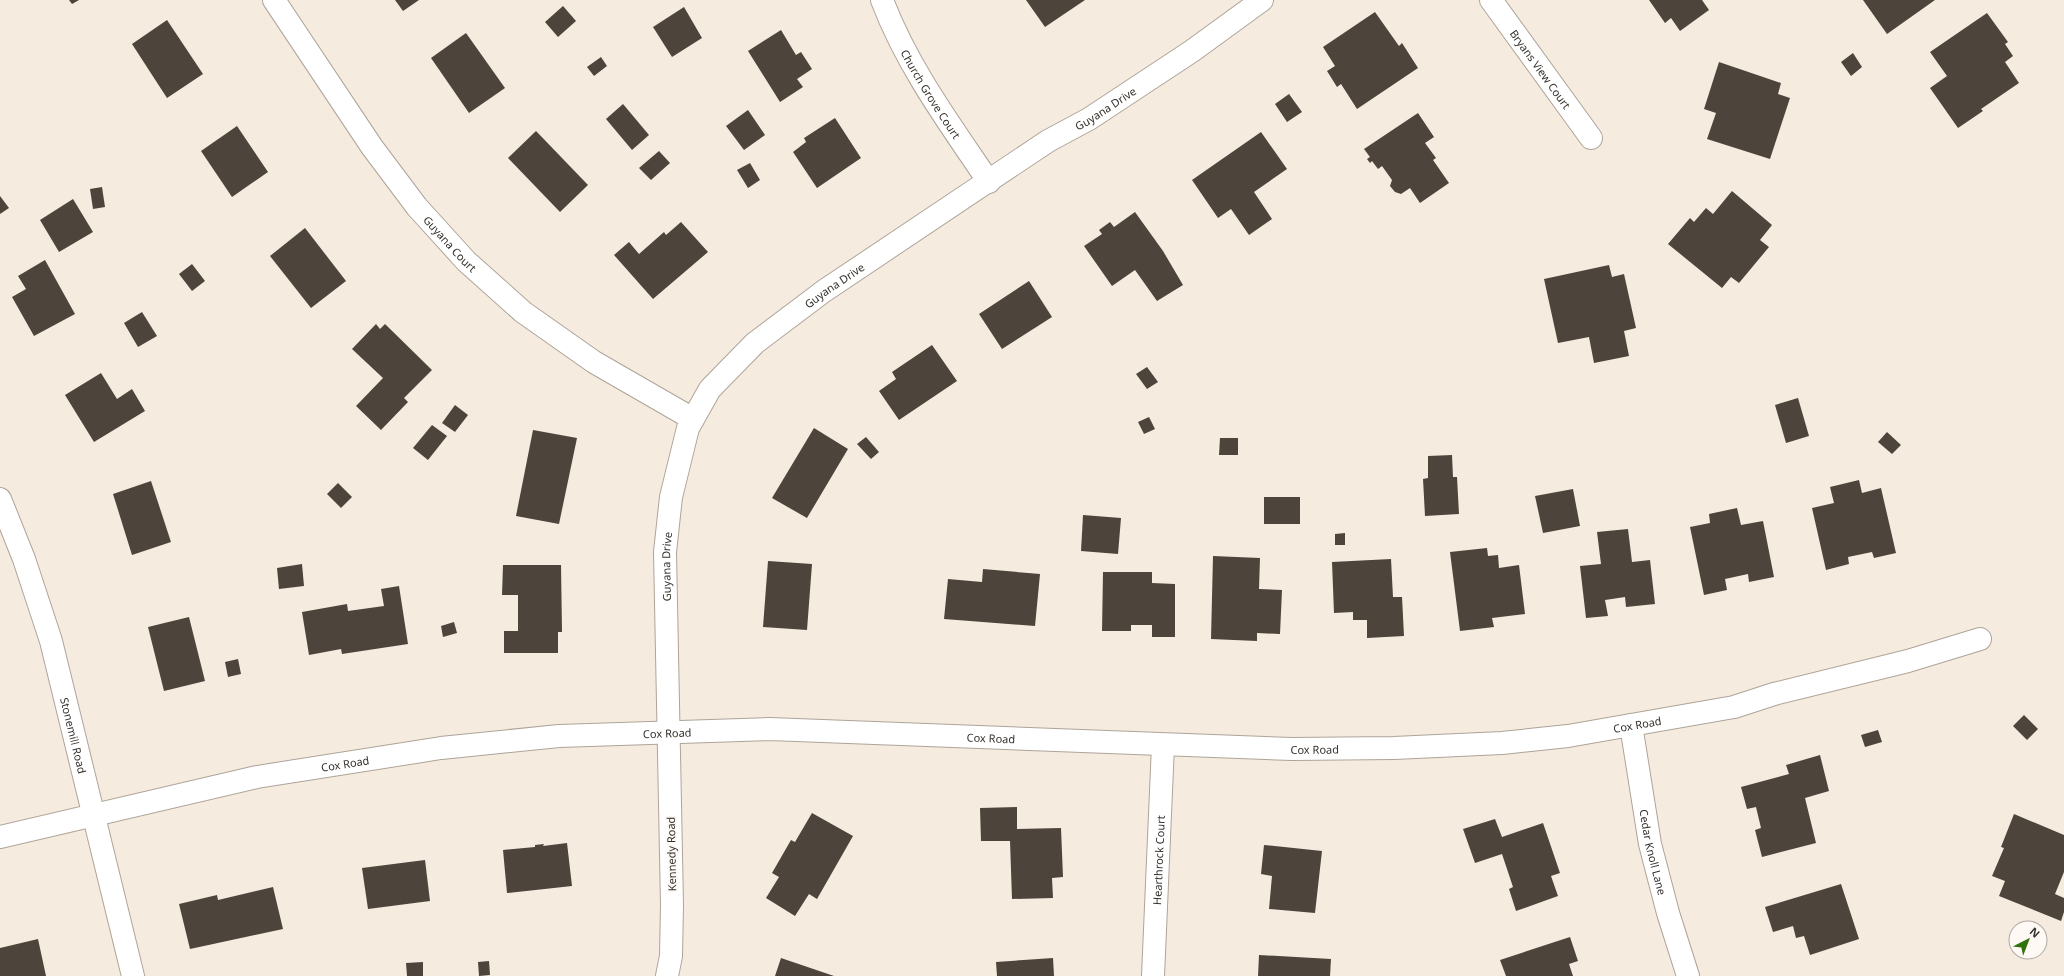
<svg xmlns="http://www.w3.org/2000/svg" width="2064" height="976" font-family="'Noto Sans',sans-serif">
<rect width="100%" height="100%" fill="#f6ebdf"/>
<g fill="#4d443b">
<path d="M69,0H79L72,4Z"/>
<path d="M395,0H419L403,11Z"/>
<path d="M1026,0H1085L1045,27Z"/>
<path d="M1649,0H1702L1709,10L1680,31L1671,18L1665,23Z"/>
<path d="M1863,0H1935L1887,34Z"/>
<path d="M563,6L576,21L558,37L545,22Z"/>
<path d="M684,7L702,38L672,57L653,27Z"/>
<path d="M1375,12L1399,46L1402,43L1418,68L1357,109L1341,84L1337,87L1327,71L1335,66L1323,47Z"/>
<path d="M1987,13L2008,42L2005,44L2013,56L2005,62L2019,83L1981,109L1983,111L1958,128L1930,88L1947,76L1930,52Z"/>
<path d="M167,20L203,74L167,98L132,44Z"/>
<path d="M781,30L796,55L801,52L812,69L797,79L803,87L780,102L748,51Z"/>
<path d="M466,33L505,88L469,113L431,58Z"/>
<path d="M1853,53L1862,67L1851,76L1841,62Z"/>
<path d="M601,57L607,66L594,76L587,67Z"/>
<path d="M1719,62L1781,83L1778,94L1790,98L1770,159L1707,139L1716,113L1704,109Z"/>
<path d="M1289,94L1302,112L1287,122L1275,104Z"/>
<path d="M623,104L649,135L632,150L606,119Z"/>
<path d="M748,110L765,135L744,150L726,126Z"/>
<path d="M1418,113L1434,137L1425,143L1436,158L1433,160L1449,183L1420,203L1410,188L1401,194L1395,192L1390,186L1392,180L1382,166L1378,169L1372,161L1370,163L1367,159L1370,157L1364,149Z"/>
<path d="M835,118L861,158L817,188L793,152L806,142L804,138Z"/>
<path d="M237,126L268,172L232,197L201,151Z"/>
<path d="M536,131L588,185L560,212L508,158Z"/>
<path d="M1261,132L1287,169L1254,192L1272,219L1249,235L1231,209L1218,218L1192,180Z"/>
<path d="M659,151L670,163L651,180L639,168Z"/>
<path d="M750,163L760,180L748,188L737,170Z"/>
<path d="M102,187L105,207L93,209L90,189Z"/>
<path d="M1732,191L1772,225L1760,240L1769,247L1739,283L1731,277L1722,288L1668,244L1690,218L1694,222L1706,208L1713,214Z"/>
<path d="M0,196L9,208L0,214Z"/>
<path d="M73,199L93,232L59,252L40,220Z"/>
<path d="M1135,212L1163,251L1183,285L1157,301L1135,270L1112,286L1084,246L1102,234L1099,230L1110,222L1114,227Z"/>
<path d="M681,222L708,252L653,299L614,255L629,242L639,254L664,232L666,235Z"/>
<path d="M305,228L346,281L311,308L270,256Z"/>
<path d="M45,260L75,314L34,336L12,297L26,289L18,276Z"/>
<path d="M192,264L205,281L192,291L179,274Z"/>
<path d="M1609,265L1612,277L1624,274L1636,328L1624,331L1629,356L1594,363L1589,337L1558,343L1544,279Z"/>
<path d="M1029,281L1052,317L1002,349L979,314Z"/>
<path d="M142,312L157,336L138,347L124,323Z"/>
<path d="M376,324L380,329L385,324L432,370L404,398L408,402L381,430L356,406L383,378L352,349Z"/>
<path d="M932,345L957,381L899,420L879,391L896,379L892,372Z"/>
<path d="M1147,367L1158,382L1147,389L1136,374Z"/>
<path d="M101,373L117,399L132,389L145,411L94,442L65,395Z"/>
<path d="M1798,398L1809,436L1786,443L1775,405Z"/>
<path d="M455,405L468,415L455,432L442,423Z"/>
<path d="M1149,417L1155,429L1144,434L1138,422Z"/>
<path d="M432,425L447,436L428,460L413,448Z"/>
<path d="M814,428L848,449L807,518L772,498Z"/>
<path d="M533,430L577,438L559,524L516,516Z"/>
<path d="M1887,432L1901,445L1892,454L1878,442Z"/>
<path d="M866,437L879,452L871,459L857,444Z"/>
<path d="M1220,438H1238V455H1219Z"/>
<path d="M1452,455L1453,477H1457L1459,514L1425,516L1423,479L1428,478V456Z"/>
<path d="M1859,480L1862,493L1881,488L1896,553L1874,558L1872,552L1848,557L1849,564L1826,570L1812,508L1834,503L1830,487Z"/>
<path d="M151,481L171,542L132,555L113,494Z"/>
<path d="M338,483L352,497L341,508L327,494Z"/>
<path d="M1573,489L1580,526L1543,533L1535,496Z"/>
<rect x="1264" y="497" width="36" height="27"/>
<path d="M1737,508L1741,525L1763,521L1774,577L1749,582L1748,574L1725,579L1727,590L1704,595L1690,527L1710,523L1709,514Z"/>
<path d="M1083,515L1121,518L1118,554L1081,551Z"/>
<path d="M1628,529L1632,562L1650,560L1655,604L1626,607L1625,597L1605,600L1608,616L1586,618L1580,566L1601,564L1597,532Z"/>
<path d="M1345,533V545H1335V534Z"/>
<path d="M1487,548L1488,556L1498,555L1499,568L1519,565L1525,614L1492,618L1494,627L1460,631L1450,552Z"/>
<path d="M1213,556L1260,558L1259,589L1282,590L1280,634L1257,633V641L1211,639Z"/>
<path d="M1391,559L1393,597H1402L1404,636L1367,638V620H1353V612L1334,613L1332,562Z"/>
<path d="M768,561L812,564L807,630L763,627Z"/>
<path d="M302,564L304,586L279,589L277,568Z"/>
<path d="M503,565H561L562,632H558V653H504V631H518V595H502Z"/>
<path d="M983,569L1040,574L1035,626L944,619L948,579L982,582Z"/>
<path d="M1103,572H1152V583L1175,584V637H1152V625H1131V631H1102Z"/>
<path d="M399,586L408,644L342,654L341,649L309,655L302,612L347,604L348,611L384,606L381,589Z"/>
<path d="M189,617L205,681L164,691L148,627Z"/>
<path d="M454,622L457,633L443,637L441,626Z"/>
<path d="M238,659L241,674L228,677L225,662Z"/>
<path d="M2024,715L2038,729L2027,740L2013,726Z"/>
<path d="M1878,730L1882,742L1865,747L1861,735Z"/>
<path d="M1820,755L1829,791L1805,798L1816,843L1762,857L1755,830L1761,828L1756,807L1747,809L1741,787L1789,774L1786,765Z"/>
<path d="M1017,807V829L1061,828L1063,877L1052,878L1053,898L1012,899L1010,841H981L980,808Z"/>
<path d="M812,813L853,836L817,899L809,894L795,916L766,898L779,877L772,873L791,840L795,842Z"/>
<path d="M2014,814L2064,835V872L2055,894L2064,898V912L2061,921L1999,896L2005,881L1992,876L2004,848L2001,847Z"/>
<path d="M1495,819L1502,837L1543,823L1560,873L1551,876L1558,896L1516,911L1509,889L1513,887L1502,854L1475,863L1463,829Z"/>
<path d="M567,843L572,886L507,893L503,850L535,847V845L544,844L543,846Z"/>
<path d="M1264,845L1322,851L1315,913L1269,909L1272,876L1261,874Z"/>
<path d="M425,860L430,901L368,909L362,868Z"/>
<path d="M1841,884L1859,939L1810,955L1804,936L1796,938L1793,926L1773,932L1765,907Z"/>
<path d="M273,887L283,929L190,949L179,904L217,895L218,900Z"/>
<path d="M1570,937L1578,961L1569,964L1573,976H1506L1500,960Z"/>
<path d="M38,939L46,976H0V948Z"/>
<path d="M1259,955L1331,959L1330,976H1258Z"/>
<path d="M781,958L834,976H775Z"/>
<path d="M1053,958L1054,976H997L996,962Z"/>
<path d="M489,961L490,975L479,976L478,962Z"/>
<path d="M423,962V976H407L406,963Z"/>
</g>
<g fill="none" stroke-linecap="round" stroke-linejoin="round">
<defs>
<g id="minor">
<path id="s1" d="M274,0L372,147L417,207L466,261L523,312L594,362L693,419"/>
<path id="s2" d="M882,0C907,66 949,123 989,182"/>
<path id="s3" d="M1491,0L1591,138"/>
<path id="s4" d="M0,499L24,559L51,641L133,976"/>
<path id="s5" d="M1631,725L1650,844L1668,913L1688,976"/>
<path id="s6" d="M0,837L257,777L441,748L559,736L770,729L1292,749L1394,748L1502,743L1568,736L1734,707L1774,694L1908,661L1980,639"/>
<path id="s7" d="M667,976L671,956L672,905L665,552L671,497L688,428L710,389L755,343L824,291L1048,141L1089,119L1192,51L1262,0"/>
<path id="s8" d="M1153,976L1163,745"/>
</g>
</defs>
<use href="#minor" stroke="#aea499" stroke-width="24"/>
<use href="#minor" stroke="#fff" stroke-width="22"/>
</g>
<g text-anchor="middle" dominant-baseline="central" stroke-width="4" stroke-linejoin="round" paint-order="stroke">
<g font-size="11" fill="#34302b" stroke="#fef9f4">
<text stroke="none"><textPath href="#s3" startOffset="85">Bryans View Court</textPath></text>
<text stroke="none"><textPath href="#s2" startOffset="106">Church Grove Court</textPath></text>
<text stroke="none"><textPath href="#s7" startOffset="1082">Guyana Drive</textPath></text>
<text stroke="none"><textPath href="#s1" startOffset="301">Guyana Court</textPath></text>
<text stroke="none"><textPath href="#s7" startOffset="758">Guyana Drive</textPath></text>
<text stroke="none"><textPath href="#s7" startOffset="410">Guyana Drive</textPath></text>
<text stroke="none"><textPath href="#s6" startOffset="1649">Cox Road</textPath></text>
<text stroke="none"><textPath href="#s6" startOffset="677">Cox Road</textPath></text>
<text stroke="none"><textPath href="#s4" startOffset="248">Stonemill Road</textPath></text>
<text stroke="none"><textPath href="#s6" startOffset="1001">Cox Road</textPath></text>
<text stroke="none"><textPath href="#s6" startOffset="1325">Cox Road</textPath></text>
<text stroke="none"><textPath href="#s6" startOffset="353">Cox Road</textPath></text>
<text stroke="none"><textPath href="#s5" startOffset="129">Cedar Knoll Lane</textPath></text>
<text transform="translate(671 854) rotate(-91)">Kennedy Road</text>
<text stroke="none"><textPath href="#s8" startOffset="116">Hearthrock Court</textPath></text>
</g>
</g>
<g transform="translate(2028 940) rotate(42)"><circle r="19" fill="#fef9f4" stroke="#ada9a4"/>
<path d="M0-3L7 15L0 10L-7 15Z" fill="#32720c"/>
<text y="-6" font-size="11" font-weight="bold" text-anchor="middle" fill="#34302b">N</text>
</g>
</svg>
